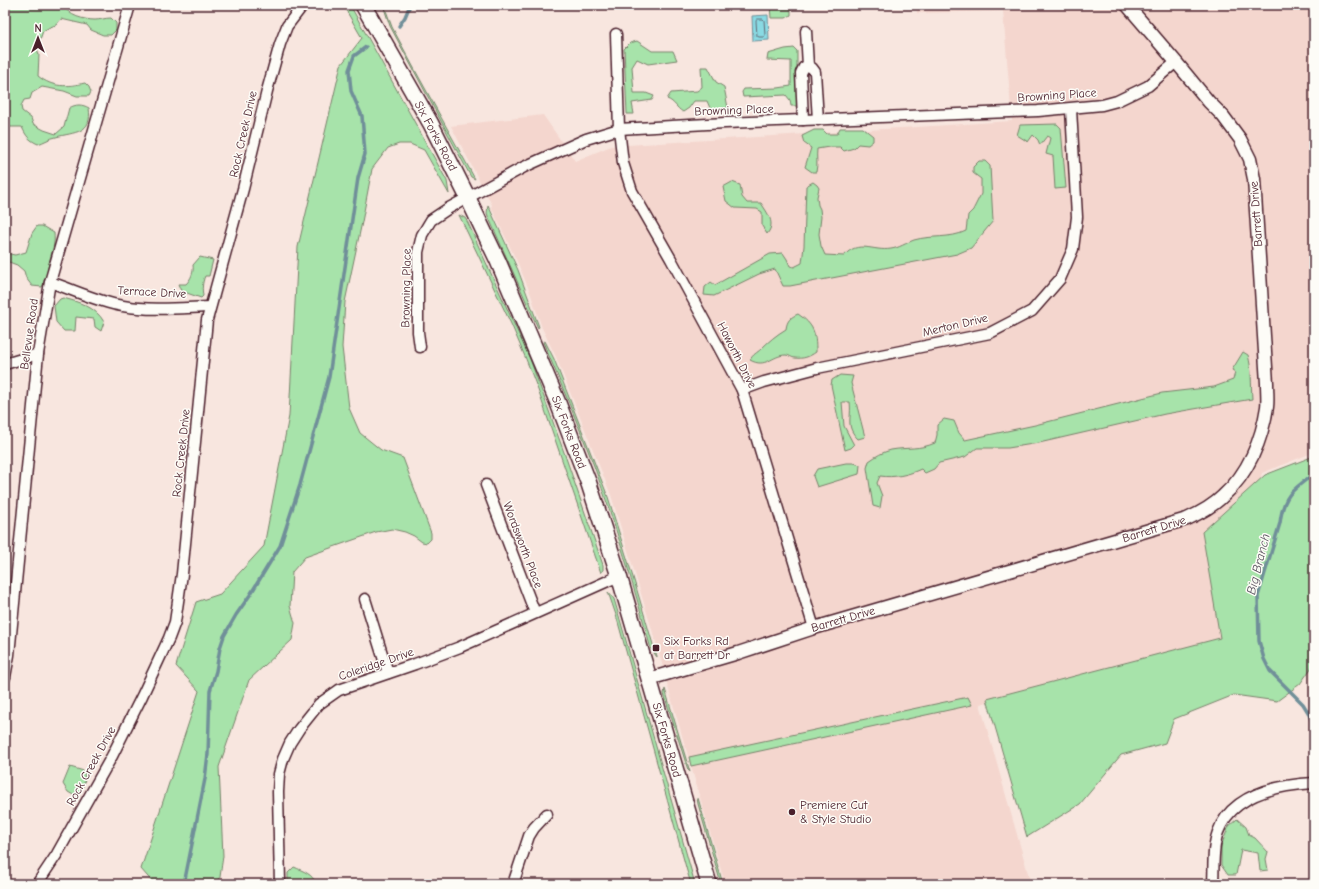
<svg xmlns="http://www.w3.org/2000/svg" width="1319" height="889" font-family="'Comic Neue',sans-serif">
<rect width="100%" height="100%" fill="#f8e6df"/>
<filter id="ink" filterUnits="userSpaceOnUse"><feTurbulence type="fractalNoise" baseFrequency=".025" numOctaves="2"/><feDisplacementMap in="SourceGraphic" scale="8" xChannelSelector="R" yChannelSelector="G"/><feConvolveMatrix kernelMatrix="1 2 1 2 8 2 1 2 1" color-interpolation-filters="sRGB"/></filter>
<g filter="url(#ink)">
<path fill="#f4d6ce" d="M916,5H1314V452L1262,473L1228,621L1233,662L999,699L980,704L1031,884H725L668,687L660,656L611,495L556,357L542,328L530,292L519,266L491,207L492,205L451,126L543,115L575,161L611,146L1012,121L1003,11L917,13Z"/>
<g fill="#a7e3aa" stroke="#78816a">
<path d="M5,5H64C67,16 85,20 95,20C100,20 105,18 111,18L116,23V30L111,35H103L91,30L87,25L61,19L56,25L50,27L43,31L37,48L39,55L38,76C53,88 67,87 85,83L89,87L91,92L89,96H77L64,91L42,87L32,93L30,99L24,100L21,106L22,111L31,118L33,124L44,130L56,134L64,127L69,108C76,104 82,104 89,108C93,134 74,132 56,137C50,138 44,142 38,144C29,140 26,136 22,127H6L5,130Z"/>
<path d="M343,5H350L447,181L449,194L424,150L410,144H399L388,148L372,169L362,222L345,302L342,347L349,408L360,433L381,450L403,458L431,533V539L427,543L422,542L414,536L405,532L392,529L376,532L305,557L292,572L290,606L295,623L292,640L249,680L219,767L223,856L219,884H154L141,869L199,691L176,666L196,602L220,594L264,546L289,416L298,247L341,65L362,38Z"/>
<path d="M383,5H384L392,27L415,70L475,179L471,177L390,26Z"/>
<path d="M770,5H788L791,9V15L786,18H771Z"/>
<path d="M637,41L652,51H673L677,60L648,64L637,59L632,67L634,93H646L654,96L652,100L632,103L634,114H627L624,49L630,43Z"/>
<path d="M794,48L797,51V106H791L790,100L786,95L743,97L742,92L744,89L778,88L791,86V61L767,60L768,54L785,49Z"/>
<path d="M701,67H708L716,82L724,87L728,108L719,110L710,108L707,101H694L689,108L683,112C676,108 675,102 667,99L671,93L697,91L702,87Z"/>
<path d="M1057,124L1061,128L1066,188L1055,189L1053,156L1046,154L1050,138L1047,136L1040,145L1038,140L1033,135L1028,142L1017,135L1020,125Z"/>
<path d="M840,128H863L873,136V141L868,145L858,144L854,148L844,151L840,147H829L817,149C816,157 818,164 816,172H812L805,167L811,148L804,143L802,136L814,130H823L827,134H837Z"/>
<path d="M5,153C12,160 9,171 5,179Z"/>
<path d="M979,161H985L990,166L993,221L971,248L957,254L790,286H783L775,269L759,274L714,296L704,295L705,287L711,282L715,285L770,254L783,253L787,259L790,266L794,267L802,263L804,246L806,186L813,182L817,185L819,188L817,197L818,205L820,209L821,217L819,234L821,246L825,255L844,256C858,239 873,252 891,249C899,248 906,243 914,240C931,235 950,239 966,231L968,215L973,210L981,194V179L973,173V167Z"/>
<path d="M732,182L740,185L742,197L747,203H761C768,214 776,223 767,234L762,226V212L757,209L735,208L726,201L723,187Z"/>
<path d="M488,205L518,270L538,324L539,327L538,328L488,216L487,213Z"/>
<path d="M459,215L465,218L468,223L530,359L565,455L603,565V570L601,573L538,390L526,359L512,326Z"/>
<path d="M37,226H42L54,233C55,243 53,249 50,259C47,270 48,276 42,287L32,286L26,278L24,271L17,265L9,262L5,263V253L15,255L26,252L32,233Z"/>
<path d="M200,257L213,260L209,276H205C202,283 202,289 203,296L201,298L181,291L178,284H186C191,279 194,272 193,265Z"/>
<path d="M63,298C79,302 96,307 104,322L101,331L95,327L94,319L76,317L75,331H64L56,322L54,306L60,299Z"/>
<path d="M798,314C814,325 816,333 816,352C809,357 803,359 795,358C792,358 789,355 786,355C772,355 766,369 750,360C753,354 757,353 761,349C769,341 776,335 786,329C787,320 791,317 798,314Z"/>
<path d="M545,341L554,359L608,497L636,587L654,648L657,656V657L651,649C634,587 616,526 594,466C578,424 561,383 543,342Z"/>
<path d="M1243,352L1248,355C1252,369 1251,384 1252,399L1165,414L1039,443L1008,448H977L965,457L939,463L934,469L925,473L921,469C908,475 894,478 880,476L877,483L882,496L880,508L873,506L867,468L869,461C876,456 883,452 891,450C908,447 919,450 935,443L937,435V425L944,419L954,421L959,433L965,440L1035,425L1162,393L1214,387L1233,380L1235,372L1232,370Z"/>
<path d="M840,375L853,376L851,383L865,437L858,439C845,426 852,419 850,402H842L844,426L854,445L851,448L845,450L831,385L832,380Z"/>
<path d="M1314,456V664L1300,684L1277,701L1234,695L1174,719L1165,743L1121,755L1080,804L1027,837L987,699L1220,638L1202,532L1265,475Z"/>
<path d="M846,463H854L860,465L859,474L817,487L813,476L817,469Z"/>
<path d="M608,592L614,599L619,616L695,884H691L687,871L616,615Z"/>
<path d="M665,689L690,772L688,770L664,694Z"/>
<path d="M968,697L972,705L691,766L689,757Z"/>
<path d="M70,767L84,771C86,783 84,788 75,796L68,792L63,784Z"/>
<path d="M697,798H698L723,884H721L698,804Z"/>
<path d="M1237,819L1246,827L1249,835L1255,838L1268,852L1266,859L1268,870L1260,871L1258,853L1241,850L1236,875H1228L1221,865V846L1229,826Z"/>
<path d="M294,867C303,871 313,874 316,884H288V873Z"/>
</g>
<path fill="#89dae3" stroke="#708f99" d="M768,15L769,40L753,41L752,16Z"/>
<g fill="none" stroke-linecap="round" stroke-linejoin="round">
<path stroke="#636a75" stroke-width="1" d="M758,19H763L764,20L765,35L764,37H759L757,36L756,21Z"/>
<g stroke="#708f99" stroke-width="3.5">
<path d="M399,26L405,17L410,5"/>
<path d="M1314,474C1293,489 1283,495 1280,523L1258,596L1259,641L1264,659L1270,671L1303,704L1308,712L1314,726"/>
<path d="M184,884L205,779L208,754L210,691L216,671L220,648L224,636L236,615L250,595L280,546L300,485L329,377L358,178L365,154L362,116L351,91L349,70L354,56L366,47"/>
</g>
<defs>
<g id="minor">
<path d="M806,31L808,66"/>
<path d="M616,34L619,129L623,163L632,191L671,259L742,390L814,628"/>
<path d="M808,66L812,68L815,72L818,120"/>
<path d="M803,120L801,73L804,67L808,66"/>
<path d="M50,282C74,290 98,302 123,306C151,311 181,308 210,307"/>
<path d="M420,347L418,332V252L422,235L431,220L449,208L524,167L586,139L619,129L725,123L1038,111L1102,105L1117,101L1148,86L1176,62"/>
<path d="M5,364L38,354"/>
<path d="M742,390L764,382L817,368L990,333L1032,311L1060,279L1073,249L1077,217L1071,109"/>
<path d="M486,485L535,613"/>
<path d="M365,599L388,673"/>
<path d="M5,677L9,655L38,354L50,282L130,5"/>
<path d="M37,884L57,854L112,756L142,696L169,638L175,622L182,574L207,320L243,189L267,91L280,44L287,26L303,5"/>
<path d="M280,884L278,792L279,774L283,759L290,743L299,729L319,704L339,690L415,664L460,647L619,576"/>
<path d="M513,884L529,836L534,828L547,814"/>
<path d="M1213,884C1214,867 1212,848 1218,832C1232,794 1278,785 1314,783"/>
</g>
<path id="tertiary" d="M649,679L738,653L814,628L1187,519C1200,513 1213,506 1223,496C1248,474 1262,440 1267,407C1268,400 1267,391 1267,383L1254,179L1250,159L1240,139L1223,116L1209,102L1176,62L1127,5"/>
<path id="primary" d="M363,5L431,124L468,198L498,261L558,403L589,484L619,576L709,884"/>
</defs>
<use href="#minor" stroke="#4a1f2b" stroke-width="13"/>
<use href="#tertiary" stroke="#4a1f2b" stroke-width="15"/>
<use href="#primary" stroke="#4a1f2b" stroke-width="18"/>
<use href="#minor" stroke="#fdfcf7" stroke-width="10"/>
<use href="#tertiary" stroke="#fdfcf7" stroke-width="12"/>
<use href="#primary" stroke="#fdfcf7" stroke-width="15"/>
</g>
</g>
<g fill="#4a1f2b" stroke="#fdfcf7" stroke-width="1.5">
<rect x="652" y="644" width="8" height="8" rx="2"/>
<circle cx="792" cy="812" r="4"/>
</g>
<g text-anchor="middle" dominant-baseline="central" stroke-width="3" stroke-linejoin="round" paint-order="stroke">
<g font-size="12" fill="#4a1f2b" stroke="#fdfcf7">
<text transform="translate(1057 95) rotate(-4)">Browning Place</text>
<text transform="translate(734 110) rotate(-2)">Browning Place</text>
<text transform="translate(243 134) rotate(-77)">Rock Creek Drive</text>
<text transform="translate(436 136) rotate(62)">Six Forks Road</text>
<text transform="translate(1256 214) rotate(-94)">Barrett Drive</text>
<text transform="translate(406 288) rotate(-89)">Browning Place</text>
<text transform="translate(152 292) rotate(3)">Terrace Drive</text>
<text transform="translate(955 325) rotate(-13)">Merton Drive</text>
<text transform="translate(29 334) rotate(-82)">Bellevue Road</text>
<text transform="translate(737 355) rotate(63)">Haworth Drive</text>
<text transform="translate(569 432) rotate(69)">Six Forks Road</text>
<text transform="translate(181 453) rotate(-84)">Rock Creek Drive</text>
<text transform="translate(1154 529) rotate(-17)">Barrett Drive</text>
<text transform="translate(523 545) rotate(69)">Wordsworth Place</text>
<text transform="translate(843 619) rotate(-16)">Barrett Drive</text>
<text transform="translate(376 664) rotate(-19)">Coleridge Drive</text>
<text transform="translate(667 740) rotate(74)">Six Forks Road</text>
<text transform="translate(91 766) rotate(-61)">Rock Creek Drive</text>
</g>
<g font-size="12" fill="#4a1f2b" stroke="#fdfcf7" text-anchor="start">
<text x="664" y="641">Six Forks Rd<tspan x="664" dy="14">at Barrett Dr</tspan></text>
<text x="800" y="805">Premiere Cut<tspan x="800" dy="14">&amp; Style Studio</tspan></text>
</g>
<g font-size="13" font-style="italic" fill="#5d5762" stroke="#fdfcf7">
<text transform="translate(1258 564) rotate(-76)">Big Branch</text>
</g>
</g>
<rect width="1319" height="889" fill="none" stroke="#fdfcf7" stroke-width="20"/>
<rect x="10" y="10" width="1299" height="869" fill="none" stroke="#4a1f2b" stroke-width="1.5" filter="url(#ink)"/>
<g transform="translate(38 38)" stroke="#fdfcf7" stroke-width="3" paint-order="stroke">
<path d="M0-3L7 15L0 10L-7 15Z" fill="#4a1f2b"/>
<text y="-6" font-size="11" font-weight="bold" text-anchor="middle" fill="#4a1f2b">N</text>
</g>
</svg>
